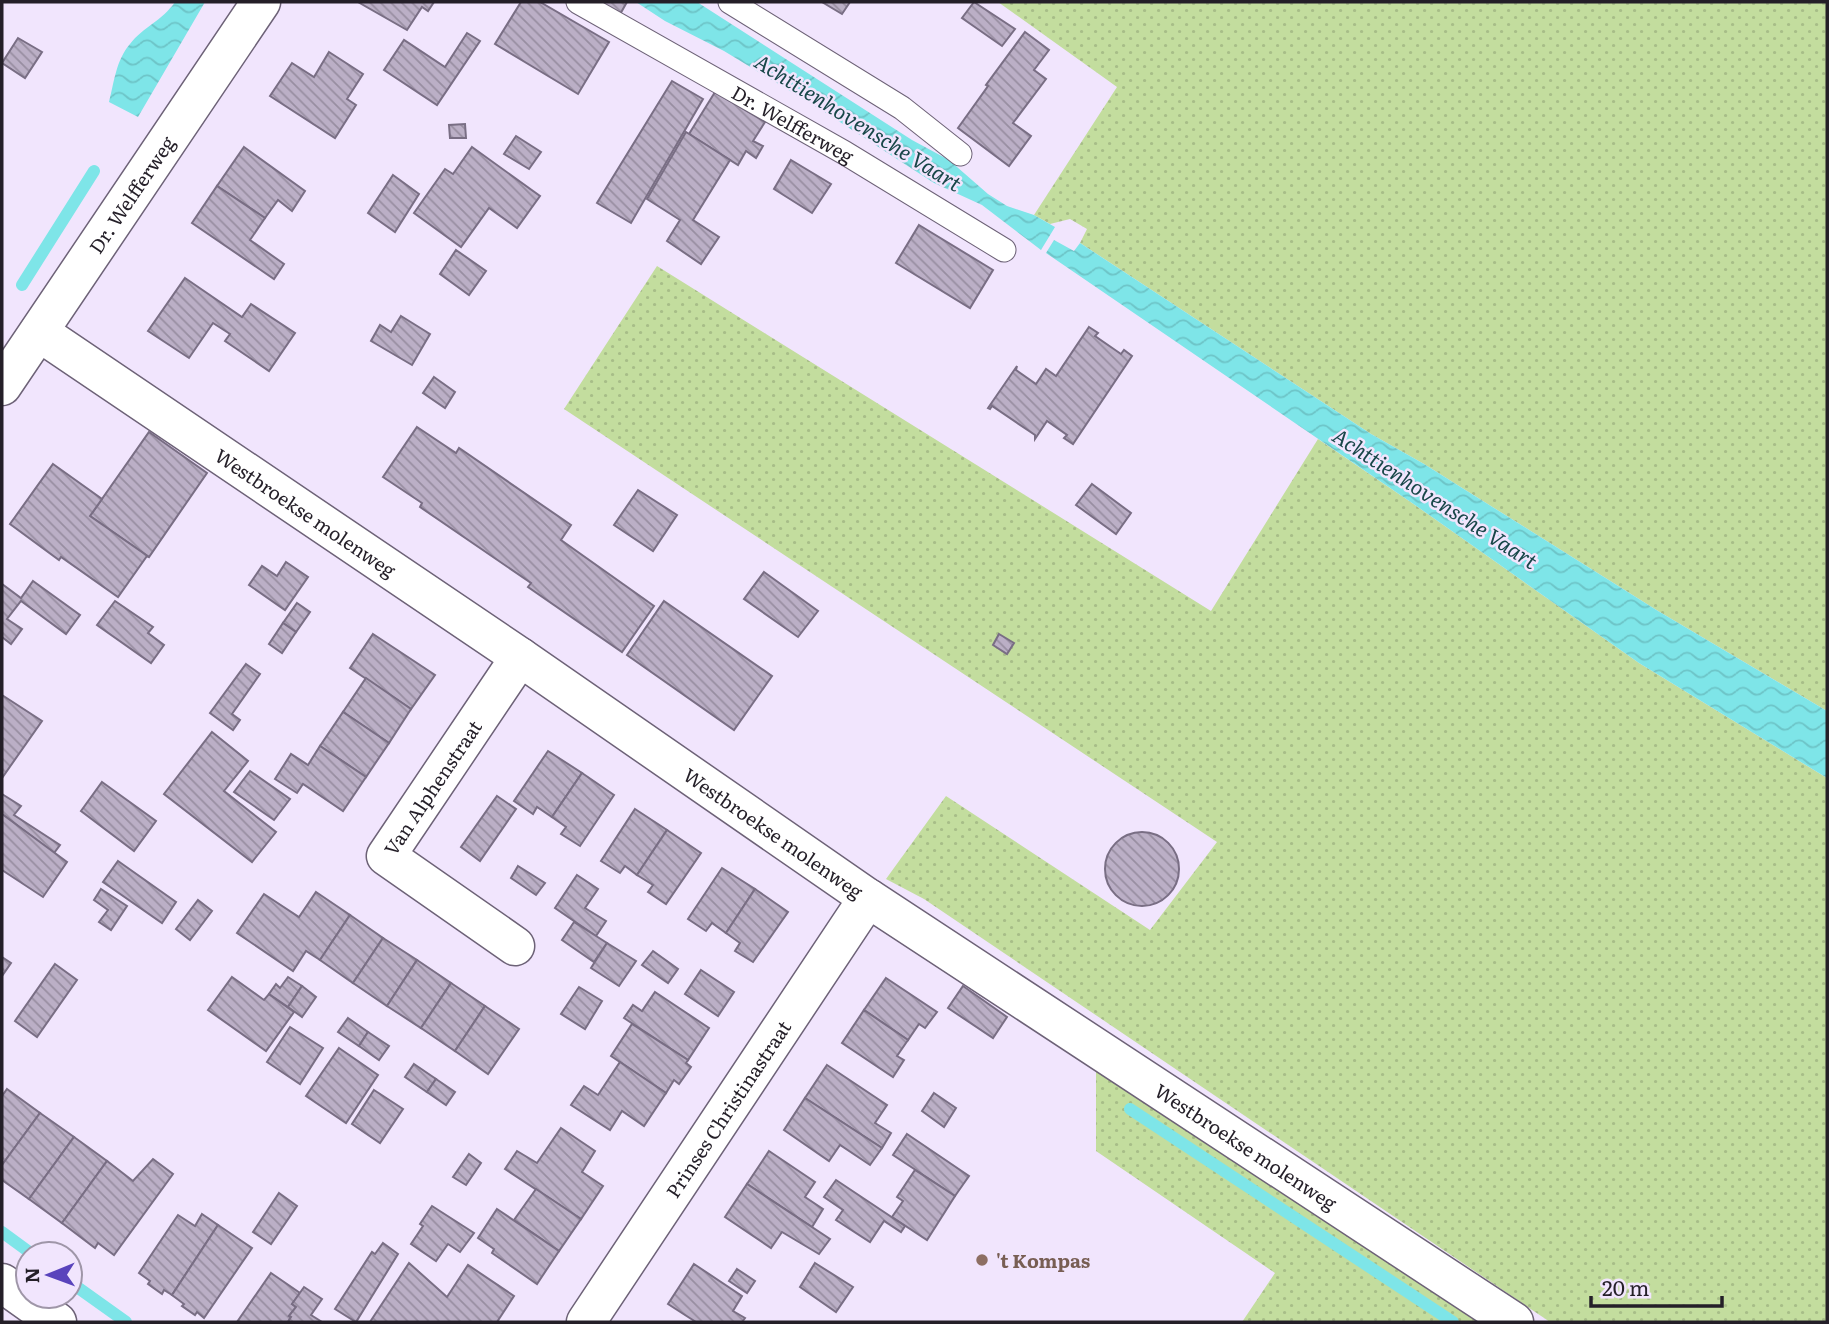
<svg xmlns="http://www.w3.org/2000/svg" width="1829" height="1324" font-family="Literata,serif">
<defs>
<pattern id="grass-dots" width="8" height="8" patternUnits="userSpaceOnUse" patternTransform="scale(1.75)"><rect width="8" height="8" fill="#c3dd9e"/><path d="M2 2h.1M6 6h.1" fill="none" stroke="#a7bd88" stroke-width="1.8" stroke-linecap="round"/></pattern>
<pattern id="water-waves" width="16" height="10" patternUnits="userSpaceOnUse" patternTransform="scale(1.75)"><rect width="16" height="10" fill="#7ee5e8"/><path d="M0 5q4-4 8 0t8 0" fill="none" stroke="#6dc4c7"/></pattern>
<pattern id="building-back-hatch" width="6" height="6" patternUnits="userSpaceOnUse" patternTransform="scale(1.75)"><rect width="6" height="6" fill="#bbafc6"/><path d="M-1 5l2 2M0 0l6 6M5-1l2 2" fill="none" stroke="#988ea1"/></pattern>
</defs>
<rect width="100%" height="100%" fill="#f1e5fd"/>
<g fill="url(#grass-dots)">
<path d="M998,2H1827V711L1658,611L1424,464L1371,434L1080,243L1087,229L1070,219L1050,224L1034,215L1117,87Z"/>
<path d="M657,266L1211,611L1318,439L1415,505L1639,663L1827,778V1322H1550L924,899L886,879L946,796L1150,930L1217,842L564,409Z"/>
<path d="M1096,1063L1492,1322H1242L1275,1273L1096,1151Z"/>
</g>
<g fill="url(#water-waves)">
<path d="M175,2H205L138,117L109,102C114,83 116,60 130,44C143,27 162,21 175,2Z"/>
<path d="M636,2H697L912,140L949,160L988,194L1007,206L1034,215L1055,227L1041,250L982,205L934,183L826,113L724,51L665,21Z"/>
<path d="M1054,240L1074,251L1080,243L1371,434L1424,464L1658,611L1827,711V778L1639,663L1415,505L1046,253Z"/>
</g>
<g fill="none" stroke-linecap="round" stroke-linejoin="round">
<g stroke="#7ee5e8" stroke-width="12">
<path d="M22,285L94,171"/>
<path d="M1130,1109L1453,1322"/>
<path d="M2,1232L32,1254"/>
<path d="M70,1282L126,1322"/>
</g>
</g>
<g fill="url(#building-back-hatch)" stroke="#796e84" stroke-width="2">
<path d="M358,2H434L428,11L422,7L407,30Z"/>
<path d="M521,2H540L609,42L578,94L495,44Z"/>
<path d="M596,2H627L619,16Z"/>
<path d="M822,2H850L842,14Z"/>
<path d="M974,2L1015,29L1002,46L962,18Z"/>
<path d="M1025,32L1049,50L1034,70L1046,79L1013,123L1031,136L1009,166L958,128L988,86L986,85Z"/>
<path d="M467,33L480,41L437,105L384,70L404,40L445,67Z"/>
<path d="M18,38L42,52L25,78L2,63Z"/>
<path d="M329,52L363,74L347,99L356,105L335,138L270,96L292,63L314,77Z"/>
<path d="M672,81L703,99L631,223L597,203Z"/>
<path d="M715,92L765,122L753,141L763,146L756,158L746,151L738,165L689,134Z"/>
<path d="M465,124L466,138H450L449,125Z"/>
<path d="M686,132L730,160L693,220L719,237L701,264L667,241L680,220L647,199Z"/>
<path d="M516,136L541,152L529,169L504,154Z"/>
<path d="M244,147L305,191L292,211L278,200L265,218L217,186Z"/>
<path d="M472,147L540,196L517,228L489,208L461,247L414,213L445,169L453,174Z"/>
<path d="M791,160L831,184L812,213L774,189Z"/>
<path d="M393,175L419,194L395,232L368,213Z"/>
<path d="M217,186L265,218L250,240L284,264L274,279L192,223Z"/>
<path d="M919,225L993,270L970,308L896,263Z"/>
<path d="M456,250L486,271L469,295L440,274Z"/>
<path d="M185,278L242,317L251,304L295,333L269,371L225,341L230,334L213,323L189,358L148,331Z"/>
<path d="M401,316L430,334L412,365L371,341L380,325L391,332Z"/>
<path d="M1089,327L1098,333L1095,336L1121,354L1124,350L1132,356L1073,444L1064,438L1067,435L1047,421L1035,439V435L992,406L990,409L988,408L1017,366L1016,370L1036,384L1046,369L1056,376Z"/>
<path d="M434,377L455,392L445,408L423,393Z"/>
<path d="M417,427L456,453L459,448L571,525L561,540L654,606L622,652L528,587L531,583L420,507L422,503L383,477Z"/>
<path d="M149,432L207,473L149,557L90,516Z"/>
<path d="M53,464L102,499L90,516L149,557L147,556L118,597L61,557L59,560L10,524Z"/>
<path d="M1092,484L1131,513L1116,534L1076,505Z"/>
<path d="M638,490L677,515L653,551L614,525Z"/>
<path d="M286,562L308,577L285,610L249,585L262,566L277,576Z"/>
<path d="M764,572L818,611L798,637L744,599Z"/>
<path d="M33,581L80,615L66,634L21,601L7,619L22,629L11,644L2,637V584L21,598Z"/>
<path d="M115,601L153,627L148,633L164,645L151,663L97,625Z"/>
<path d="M664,601L772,676L734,730L627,655Z"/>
<path d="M297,603L310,612L296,632L283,623Z"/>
<path d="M283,623L296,632L282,653L269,644Z"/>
<path d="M373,634L435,675L411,709L350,668Z"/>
<path d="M999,634L1014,643L1007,654L993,645Z"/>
<path d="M246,664L260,674L232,714L240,720L233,730L210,713Z"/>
<path d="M366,678L411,709L389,743L343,712Z"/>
<path d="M2,695L42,721L2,778Z"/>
<path d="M343,712L389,743L366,777L320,746Z"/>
<path d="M212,732L248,761L224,791L276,832L252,862L164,794Z"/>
<path d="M320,746L366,777L343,811L303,784L297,793L275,779L291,754L308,765Z"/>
<path d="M548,751L582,773L552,817L537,807L533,814L514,801Z"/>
<path d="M250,771L290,799L274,820L234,792Z"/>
<path d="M582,773L614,795L580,846L561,834L566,827L552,817Z"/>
<path d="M102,782L156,821L134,851L81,811Z"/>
<path d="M2,794L21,806L14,815L60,845L54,853L2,814Z"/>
<path d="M497,796L516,809L480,861L461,847Z"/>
<path d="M635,809L667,830L637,875L625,866L620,873L601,861Z"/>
<path d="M2,814L67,862L43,897L2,870Z"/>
<path d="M667,830L701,853L666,904L648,892L653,885L637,875Z"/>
<circle cx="1142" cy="869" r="37"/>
<path d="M118,861L176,902L162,923L103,882Z"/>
<path d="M518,866L545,883L536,895L511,878Z"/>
<path d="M722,868L755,889L726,933L712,923L706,931L688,919Z"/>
<path d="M577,875L598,889L585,908L606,921L596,936L555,908Z"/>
<path d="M101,889L127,906L111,930L99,922L108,910L94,900Z"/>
<path d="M755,889L788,912L753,962L735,951L740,943L726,933Z"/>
<path d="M316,892L350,915L320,960L306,951L293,971L237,933L264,894L299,917Z"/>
<path d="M198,900L212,911L190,940L176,929Z"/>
<path d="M350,915L383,938L353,983L320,960Z"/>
<path d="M574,922L607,943L594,962L562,940Z"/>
<path d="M383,938L417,960L387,1006L353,983Z"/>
<path d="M607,943L636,961L619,986L591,968Z"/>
<path d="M653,951L678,969L668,983L642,965Z"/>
<path d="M2,957L11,963L2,976Z"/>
<path d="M417,960L451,983L421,1028L387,1006Z"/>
<path d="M55,964L77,980L37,1037L15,1021Z"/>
<path d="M701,970L734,992L718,1016L685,994Z"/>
<path d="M232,977L264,1000L269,994L294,1012L266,1051L208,1010Z"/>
<path d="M288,977L302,986L288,1007L269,994L276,984L280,988Z"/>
<path d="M886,978L937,1012L925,1028L919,1024L908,1040L864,1010Z"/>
<path d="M451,983L485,1006L455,1051L421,1028Z"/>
<path d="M302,986L316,997L302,1017L288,1007Z"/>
<path d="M963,986L1007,1017L993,1038L948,1008Z"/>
<path d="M579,987L602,1001L585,1029L561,1014Z"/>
<path d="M655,992L709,1028L688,1060L624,1018L633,1005L642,1011Z"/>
<path d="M485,1006L519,1029L488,1074L455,1051Z"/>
<path d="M864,1010L908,1040L897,1056L904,1060L893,1077L842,1043Z"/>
<path d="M348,1018L368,1032L359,1046L338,1032Z"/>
<path d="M632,1024L688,1060L686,1063L691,1067L679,1084L674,1080L666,1093L611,1056Z"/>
<path d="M290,1027L323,1048L300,1084L267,1062Z"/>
<path d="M368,1032L389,1046L379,1060L359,1046Z"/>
<path d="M339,1048L378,1075L346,1123L306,1096Z"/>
<path d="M620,1062L666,1093L644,1126L622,1111L610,1130L571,1105L584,1086L598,1095Z"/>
<path d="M414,1064L436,1079L427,1092L405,1077Z"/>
<path d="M827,1065L887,1105L875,1123L891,1133L882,1148L805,1098Z"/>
<path d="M436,1079L455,1092L446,1105L427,1092Z"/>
<path d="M7,1089L40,1113L2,1165V1096Z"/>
<path d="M374,1090L403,1109L380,1143L352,1124Z"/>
<path d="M934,1093L956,1108L944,1127L922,1111Z"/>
<path d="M805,1098L882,1148L870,1165L840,1145L829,1161L784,1130Z"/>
<path d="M40,1113L74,1137L29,1199L2,1180V1165Z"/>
<path d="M561,1128L595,1151L582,1172L603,1186L581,1219L505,1169L517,1151L537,1163Z"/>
<path d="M907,1134L969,1176L955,1196L893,1155Z"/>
<path d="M74,1137L107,1161L62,1223L29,1199Z"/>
<path d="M769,1151L815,1182L805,1197L823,1209L812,1227L747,1184Z"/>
<path d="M469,1154L481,1163L466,1185L453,1177Z"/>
<path d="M153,1159L173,1174L114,1255L98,1243L95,1248L62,1223L107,1161L133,1181Z"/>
<path d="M915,1170L955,1196L927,1240L892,1217L903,1201L897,1197Z"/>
<path d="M836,1180L905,1226L901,1232L884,1221L870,1242L836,1220L843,1210L824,1197Z"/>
<path d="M747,1184L830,1239L819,1254L782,1232L771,1248L725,1217Z"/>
<path d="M536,1189L581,1219L559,1251L514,1220Z"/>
<path d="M279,1193L297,1206L271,1244L253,1232Z"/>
<path d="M432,1206L474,1233L460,1252L448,1244L436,1261L411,1244L423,1226L420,1224Z"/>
<path d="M497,1209L559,1251L537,1284L492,1253L494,1249L478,1238Z"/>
<path d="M202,1214L218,1225L172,1295L164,1290L162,1294L148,1284L150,1281L139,1273L178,1215L195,1226Z"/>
<path d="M218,1225L252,1248L204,1318L197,1312L195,1315L182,1306L184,1304L172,1295Z"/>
<path d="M383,1243L398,1254L356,1322L335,1309L372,1252L375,1254Z"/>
<path d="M409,1263L447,1297L468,1265L514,1296L497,1322H370Z"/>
<path d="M815,1263L853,1287L836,1312L800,1287Z"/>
<path d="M694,1264L742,1296L733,1311L745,1318L742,1322H696L668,1304Z"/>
<path d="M737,1269L755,1281L747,1293L729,1281Z"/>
<path d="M271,1273L300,1293L292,1304L296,1307L289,1316L291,1317L288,1322H237Z"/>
<path d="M304,1287L322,1299L311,1315L322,1322H288L291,1317L289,1316L296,1307L292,1304Z"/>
</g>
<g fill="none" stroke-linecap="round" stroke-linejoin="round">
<defs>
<g id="lane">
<path id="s1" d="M578,2L845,153L1004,250"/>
<path d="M730,2L902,108L960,154"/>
</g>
<g id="street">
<path id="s2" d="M39,332L520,657L868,898L1514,1322"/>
<path id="s3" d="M515,946L386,856L520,657"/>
<path id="s4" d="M586,1322L868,898"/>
</g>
<g id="secondary">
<path id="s5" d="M2,386L261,2"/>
<path d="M2,1283L57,1322"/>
</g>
</defs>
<use href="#lane" stroke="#6d6277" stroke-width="25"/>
<use href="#street" stroke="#6d6277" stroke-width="41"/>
<use href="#secondary" stroke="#6d6277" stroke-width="41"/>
<use href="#lane" stroke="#fff" stroke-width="23"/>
<use href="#street" stroke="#fff" stroke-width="38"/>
<use href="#secondary" stroke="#fff" stroke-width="38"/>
</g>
<circle fill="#8d6e63" stroke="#f1e5fd" stroke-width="2.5" cx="982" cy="1260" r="7"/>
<g text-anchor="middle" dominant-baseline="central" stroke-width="5" stroke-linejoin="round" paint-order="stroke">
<g font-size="19" fill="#241f28" stroke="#f1e5fd">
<text stroke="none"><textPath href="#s1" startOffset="247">Dr. Welfferweg</textPath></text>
<text stroke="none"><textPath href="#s5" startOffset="231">Dr. Welfferweg</textPath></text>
<text stroke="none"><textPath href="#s2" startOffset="322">Westbroekse molenweg</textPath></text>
<text stroke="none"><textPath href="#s3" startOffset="240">Van Alphenstraat</textPath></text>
<text stroke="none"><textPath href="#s2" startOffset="889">Westbroekse molenweg</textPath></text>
<text stroke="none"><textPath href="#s4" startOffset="256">Prinses Christinastraat</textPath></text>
<text stroke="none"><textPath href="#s2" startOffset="1456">Westbroekse molenweg</textPath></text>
</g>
<g font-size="19" font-weight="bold" fill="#785e54" stroke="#f1e5fd" text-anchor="start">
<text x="996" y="1260">'t Kompas</text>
</g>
<g font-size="21" font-style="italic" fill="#184749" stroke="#f1e5fd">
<text transform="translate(859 121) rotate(32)">Achttienhovensche Vaart</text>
<text transform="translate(1436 497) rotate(33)">Achttienhovensche Vaart</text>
</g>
</g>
<rect width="1829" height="1324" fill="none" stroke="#241f28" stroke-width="7"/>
<g transform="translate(49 1275) rotate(269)"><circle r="33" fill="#f1e5fd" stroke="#9f96a8" stroke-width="2"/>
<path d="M0-5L12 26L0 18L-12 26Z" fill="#5943bc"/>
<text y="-10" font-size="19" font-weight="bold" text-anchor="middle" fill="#241f28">N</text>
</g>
<path d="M1591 1296v10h131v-10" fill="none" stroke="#241f28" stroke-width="3.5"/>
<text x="1602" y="1296" font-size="21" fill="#241f28" stroke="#f1e5fd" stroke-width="5" paint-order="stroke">20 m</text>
</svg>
